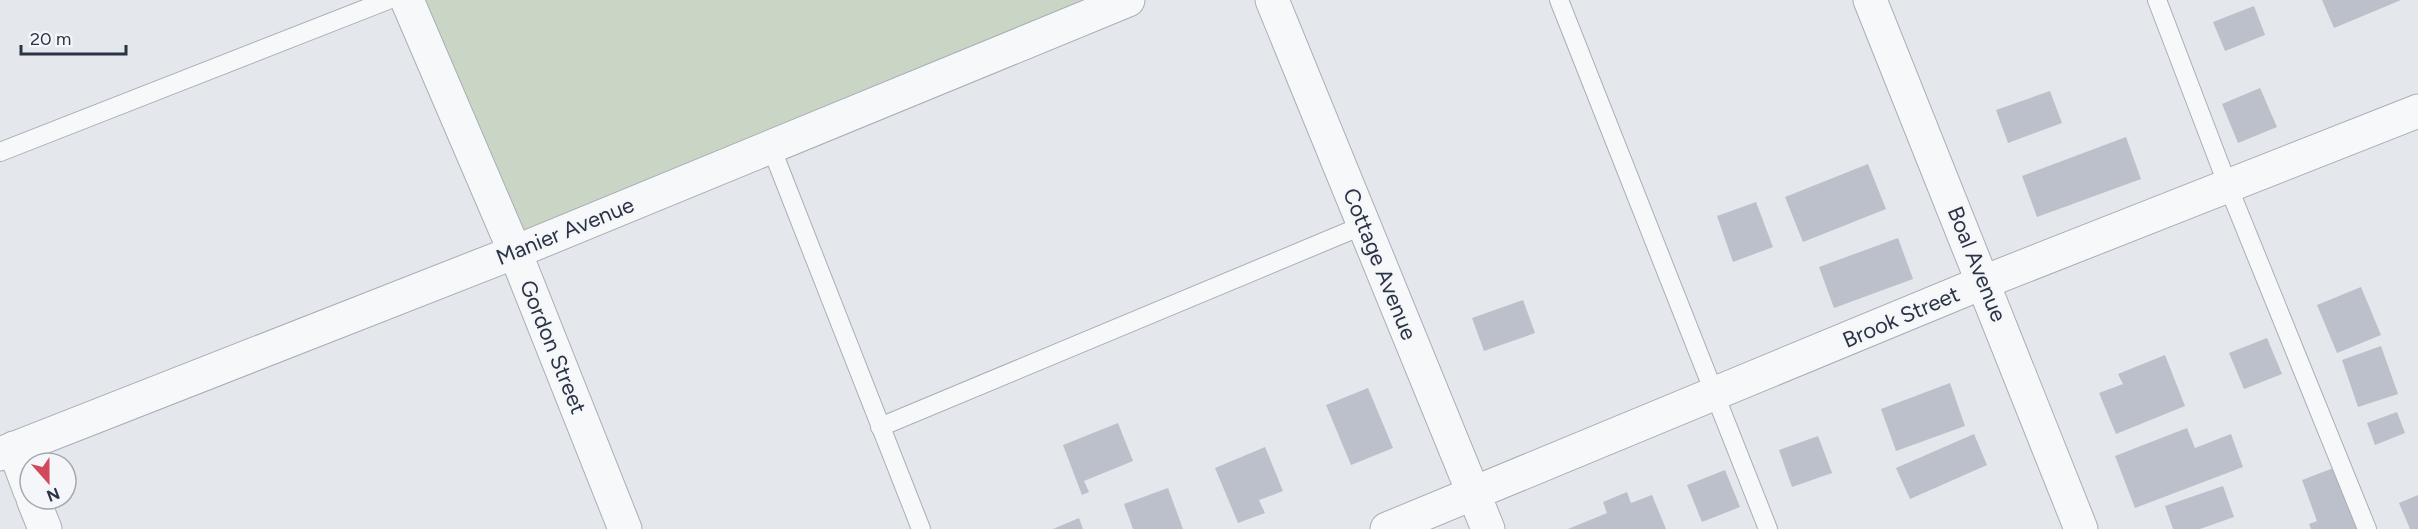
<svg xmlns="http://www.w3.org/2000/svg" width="2418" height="529" font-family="Figtree,sans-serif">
<rect width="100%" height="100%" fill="#e4e7ec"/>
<path fill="#c9d6c5" d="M407,0H1128L515,252Z"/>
<g fill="#bbc0ca">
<path d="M2322,0H2401L2334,28Z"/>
<path d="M2254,6L2265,35L2225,51L2213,22Z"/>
<path d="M2260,88L2277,127L2238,143L2222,104Z"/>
<path d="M2050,91L2062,123L2008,143L1996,110Z"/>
<path d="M2126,137L2141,179L2037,217L2022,176Z"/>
<path d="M1868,164L1886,209L1803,242L1785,197Z"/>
<path d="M1756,202L1773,247L1733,262L1717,216Z"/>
<path d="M1898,238L1913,279L1834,308L1819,267Z"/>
<path d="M2361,287L2381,335L2337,353L2317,305Z"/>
<path d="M1523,300L1535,333L1484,351L1472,318Z"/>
<path d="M2267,338L2282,374L2244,389L2229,353Z"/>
<path d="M2381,346L2398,394L2358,407L2342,360Z"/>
<path d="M2165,355L2185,406L2116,434L2099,393L2123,384L2118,374Z"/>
<path d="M1950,383L1965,426L1896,451L1881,409Z"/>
<path d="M1368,388L1393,448L1351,465L1326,405Z"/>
<path d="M2397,412L2405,433L2375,445L2367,423Z"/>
<path d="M1118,423L1133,461L1084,481L1089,492L1082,495L1063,445Z"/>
<path d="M2187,428L2195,448L2231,434L2243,467L2135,508L2115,456Z"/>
<path d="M1974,434L1987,465L1910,499L1896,468Z"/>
<path d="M1818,436L1832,473L1792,487L1779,450Z"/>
<path d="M1265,447L1283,491L1259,500L1265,513L1238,523L1215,468Z"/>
<path d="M2336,467L2358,529H2311L2309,524L2317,521L2302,480Z"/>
<path d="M1725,470L1740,507L1702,522L1687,485Z"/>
<path d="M2223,486L2234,517L2200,529H2173L2165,506Z"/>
<path d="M1168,488L1183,529H1133L1124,504Z"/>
<path d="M1627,492L1631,503L1652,495L1666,529H1568L1607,513L1603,502Z"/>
<path d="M2418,495V529H2410L2399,503Z"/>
<path d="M1079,518L1083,529H1053Z"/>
</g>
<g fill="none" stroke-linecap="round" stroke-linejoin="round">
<defs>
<g id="service">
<path d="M1559,0L1768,529"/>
<path d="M2157,0L2228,186L2367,529"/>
<path d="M771,147L921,529"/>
<path d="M0,152L388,0"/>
<path d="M880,427L1364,225"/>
</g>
<g id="minor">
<path d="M407,0L515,252L625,529"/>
<path d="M1272,0L1488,529"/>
<path d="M1870,0L2081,529"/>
<path d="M14,448L30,491"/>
<path d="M0,454L515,252L1128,0"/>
<path d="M33,499L45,529"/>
<path d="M1387,529L1984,282L2418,111"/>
</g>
</defs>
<use href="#service" stroke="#a9aeb7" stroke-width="20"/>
<use href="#minor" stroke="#a9aeb7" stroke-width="35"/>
<use href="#service" stroke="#f7f8fa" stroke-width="18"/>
<use href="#minor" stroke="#f7f8fa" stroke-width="33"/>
</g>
<g text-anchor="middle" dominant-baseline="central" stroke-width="4.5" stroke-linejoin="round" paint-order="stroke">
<g font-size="22" fill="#2b3445" stroke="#f4f6f9">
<text transform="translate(565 231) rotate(-22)">Manier Avenue</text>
<text transform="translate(1380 264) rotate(68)">Cottage Avenue</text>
<text transform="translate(1977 264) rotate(68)">Boal Avenue</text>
<text transform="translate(1901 317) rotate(-23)">Brook Street</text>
<text transform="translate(553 347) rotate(68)">Gordon Street</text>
</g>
</g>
<g transform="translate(48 481) rotate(159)"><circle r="28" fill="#f4f6f9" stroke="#a4a8b1" stroke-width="1.5"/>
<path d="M0-4.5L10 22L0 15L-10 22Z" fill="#d1495b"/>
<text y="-9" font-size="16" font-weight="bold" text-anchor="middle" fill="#2b3445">N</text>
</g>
<path d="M21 45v9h105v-9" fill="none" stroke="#2b3445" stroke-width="3"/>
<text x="30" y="45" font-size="18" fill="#2b3445" stroke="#f4f6f9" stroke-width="4.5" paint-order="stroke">20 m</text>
</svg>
